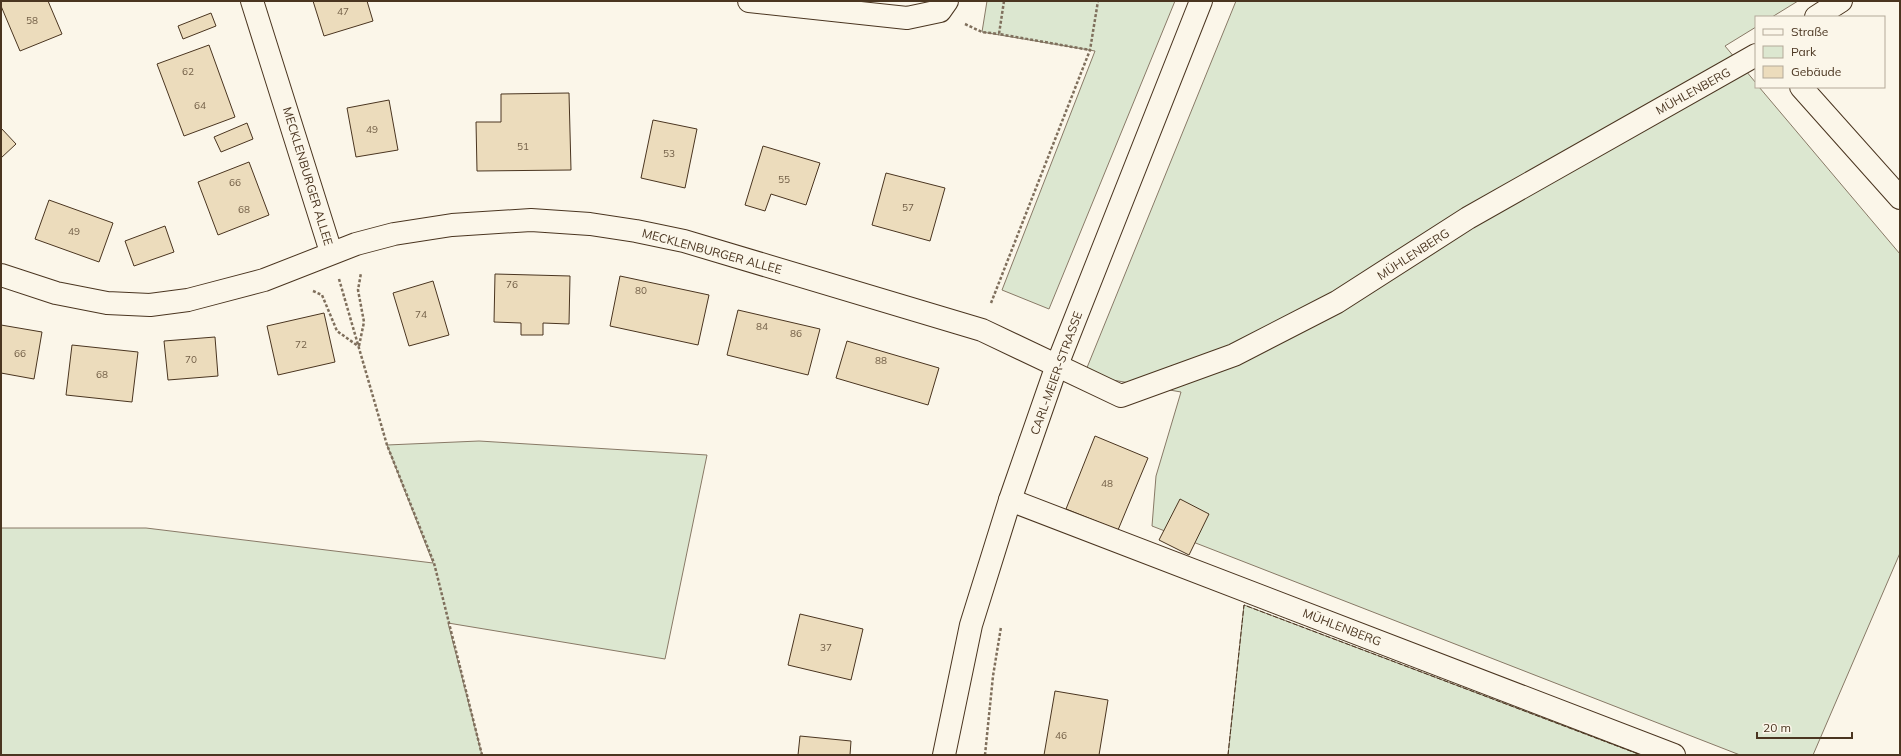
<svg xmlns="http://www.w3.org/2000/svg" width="1901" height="756" font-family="Mulish,sans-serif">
<rect width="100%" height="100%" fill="#fbf6e9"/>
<g fill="#dce7d0" stroke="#887966">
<path d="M987,1H1175L1049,309L1002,290L1095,51L982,32Z"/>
<path d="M1236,1H1798L1772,17H1756V27L1725,46L1756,83V87H1759L1900,254V553L1813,755H1740L1152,526L1156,476L1181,392L1084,375Z"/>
<path d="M479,441L707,455L665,659L448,623L482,755H1V528H146L433,563L387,445Z"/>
<path d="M1244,605L1641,755H1228Z"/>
</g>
<g fill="#ecdcbc" stroke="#4a3520">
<path d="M1,1H48L62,34L20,51L1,6Z"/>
<path d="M313,1H367L373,21L324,36Z"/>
<path d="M211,13L216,26L183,39L178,26Z"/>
<path d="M209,45L235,117L184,136L157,64Z"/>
<path d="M569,93L571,170L477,171L476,122H501V94Z"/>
<path d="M389,100L398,150L356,157L347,108Z"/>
<path d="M653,120L697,129L685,188L641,178Z"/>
<path d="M247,123L253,139L221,152L214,137Z"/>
<path d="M1,128L16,144L1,158Z"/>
<path d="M763,146L820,163L806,205L771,194L765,211L745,205Z"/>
<path d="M249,162L269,215L218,235L198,182Z"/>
<path d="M886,173L945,188L930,241L872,225Z"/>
<path d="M49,200L113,223L99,262L35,239Z"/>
<path d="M165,226L174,252L134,266L125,241Z"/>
<path d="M495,274L570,276L569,324L543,323V335H521V323L494,322Z"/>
<path d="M620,276L709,295L698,345L610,326Z"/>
<path d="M433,281L449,335L409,346L393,293Z"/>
<path d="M738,310L820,329L808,375L727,355Z"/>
<path d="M324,313L335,362L278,375L267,326Z"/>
<path d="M1,325L42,332L34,379L1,373Z"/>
<path d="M215,337L218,376L168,380L164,341Z"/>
<path d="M847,341L939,368L928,405L836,378Z"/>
<path d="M72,345L138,352L132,402L66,395Z"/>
<path d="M1095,436L1148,458L1118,530L1066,509Z"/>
<path d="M1180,499L1209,514L1189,555L1159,540Z"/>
<path d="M800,614L863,629L851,680L788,665Z"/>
<path d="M1055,691L1108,700L1099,755H1044Z"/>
<path d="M800,736L851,741L850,755H798Z"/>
</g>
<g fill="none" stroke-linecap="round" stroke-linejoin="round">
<defs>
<g id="minor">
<path d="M252,1L331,252"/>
<path d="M749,1L907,18L940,11L947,1"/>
<path d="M1816,17L1841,1"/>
<path d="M1801,87L1900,198"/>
<path d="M1,275L56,293L107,303L150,305L188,300L264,280L356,244L394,234L452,225L531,220L590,224L636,231L684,241L982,330L1121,396L1234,355L1337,302L1468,218L1756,55"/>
<path d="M1010,500L1674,755"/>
<path d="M944,755L971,625L1010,500L1057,365L1201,1"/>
</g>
</defs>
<use href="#minor" stroke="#4a3520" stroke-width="24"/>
<g stroke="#7f6f5c" stroke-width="2.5" stroke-dasharray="3 2" stroke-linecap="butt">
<path d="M1004,1L999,34L1090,50"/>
<path d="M965,24L982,32L999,34"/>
<path d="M339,279L387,445L434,563L482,755"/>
<path d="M313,291L322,295L337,331L358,346"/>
<path d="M991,303L1090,50L1098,1"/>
<path d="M359,346L364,322L358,290L361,273"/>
<path d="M985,755L993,676L1001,627"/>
</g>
<use href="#minor" stroke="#fbf6e9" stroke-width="22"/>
<path stroke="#4a3520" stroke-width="1" stroke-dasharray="5 2" stroke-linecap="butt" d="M1228,755L1244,605L1641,755"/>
</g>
<g text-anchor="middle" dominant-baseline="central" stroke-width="3" stroke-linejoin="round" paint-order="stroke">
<g font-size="10" fill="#725f47">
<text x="343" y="11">47</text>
<text x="32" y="20">58</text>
<text x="188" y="71">62</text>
<text x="200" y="105">64</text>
<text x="372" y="129">49</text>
<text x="523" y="146">51</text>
<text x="669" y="153">53</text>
<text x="784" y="179">55</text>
<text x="235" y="182">66</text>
<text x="908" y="207">57</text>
<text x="244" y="209">68</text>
<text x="74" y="231">49</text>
<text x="512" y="284">76</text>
<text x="641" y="290">80</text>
<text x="421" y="314">74</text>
<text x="762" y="326">84</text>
<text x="796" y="333">86</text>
<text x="301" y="344">72</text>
<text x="20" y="353">66</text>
<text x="191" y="359">70</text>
<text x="881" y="360">88</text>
<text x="102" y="374">68</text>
<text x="1107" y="483">48</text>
<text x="826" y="647">37</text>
<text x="1061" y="735">46</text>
</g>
<g font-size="12" fill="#4a3520" stroke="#fbf6e9">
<text transform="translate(1693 91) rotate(-29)">MÜHLENBERG</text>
<text transform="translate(308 176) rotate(73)">MECKLENBURGER ALLEE</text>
<text transform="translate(712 251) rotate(15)">MECKLENBURGER ALLEE</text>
<text transform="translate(1413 254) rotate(-33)">MÜHLENBERG</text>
<text transform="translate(1056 373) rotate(-70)">CARL-MEIER-STRASSE</text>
<text transform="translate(1342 627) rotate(21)">MÜHLENBERG</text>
</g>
</g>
<rect width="1901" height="756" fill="none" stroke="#4a3520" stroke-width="4"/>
<rect x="1755" y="16" width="130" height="72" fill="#fbf6e9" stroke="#b4a999"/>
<rect x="1763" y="29" width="20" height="6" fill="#fbf6e9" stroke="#b4a999"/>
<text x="1791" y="36" font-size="12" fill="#4a3520">Straße</text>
<rect x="1763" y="46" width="20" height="12" fill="#dce7d0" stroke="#b4a999"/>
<text x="1791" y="56" font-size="12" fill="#4a3520">Park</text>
<rect x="1763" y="66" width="20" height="12" fill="#ecdcbc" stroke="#b4a999"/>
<text x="1791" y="76" font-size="12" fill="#4a3520">Gebäude</text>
<path d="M1757 732v6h95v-6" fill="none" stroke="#4a3520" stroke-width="2"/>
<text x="1763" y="732" font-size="12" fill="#4a3520" stroke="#fbf6e9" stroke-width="3" paint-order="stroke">20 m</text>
</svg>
